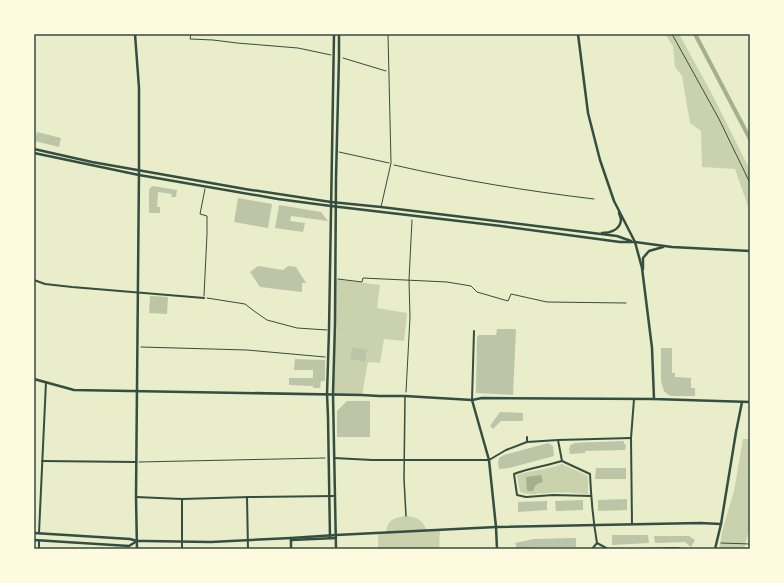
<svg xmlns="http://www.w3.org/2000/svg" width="784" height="583" font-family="Montserrat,sans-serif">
<rect width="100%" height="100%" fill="#e9edc9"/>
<g fill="#cad2ad">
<path d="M665,34H679L713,96L750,170V212L735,169L702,167L701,131L690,123L682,76L675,67L673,46Z"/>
<path d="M335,279L380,285L377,308L407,313L404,341L384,339L380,363L368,362L362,395L333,394Z"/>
<path d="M743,439H750V526L744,549H719L723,528L734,491Z"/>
<path d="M562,464L588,476V494C575,493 562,492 549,493C538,493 531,496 520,492L517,475C532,470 547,470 562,464Z"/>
<path d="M406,516C417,517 423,520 427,531L440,530L439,549H378V533L386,532C388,519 394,518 406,516Z"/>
</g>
<path fill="#a3b18a" d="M541,475L543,482C537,483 535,485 533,491H527L526,477Z"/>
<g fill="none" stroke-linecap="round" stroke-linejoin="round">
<path stroke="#a3b18a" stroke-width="4" d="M695,34L750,139"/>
</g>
<g fill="#bcc5a7">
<path d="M37,132L61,138L59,147L35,141Z"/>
<path d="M153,186L177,190L176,197H171L172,194L158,192L157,207H160V213H149V191L150,188Z"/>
<path d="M238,198L272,204L268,228L234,222Z"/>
<path d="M279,205L321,212L328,221L291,216L290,221L305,223L303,232L275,228Z"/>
<path d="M258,266L283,270L288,266L296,267L306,283H302V292L260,287L250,272Z"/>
<path d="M150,296L168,297L167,314L149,313Z"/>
<path d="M497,329H516L513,395L476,393L477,337L479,335H496Z"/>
<path d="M352,347L367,350L365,362L350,359Z"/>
<path d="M661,348H672V373H675V377L691,378V388H695V396H671L667,394L664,391L661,381Z"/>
<path d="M295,359L325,360V381H321L320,388H313V386L289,385V378H313V370H294Z"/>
<path d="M347,401H370V437H337V411Z"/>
<path d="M500,412L523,413V421H501L493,429L490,426Z"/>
<path d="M624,441V444H626L625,450L585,451V453L570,454L569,448H570V445L574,444L573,443Z"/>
<path d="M548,443L553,446L554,456L509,468L499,469L498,463L499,458L504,455Z"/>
<path d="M596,468H626V479H595Z"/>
<path d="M627,499V510L598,511V500Z"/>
<path d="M583,500V510L556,511L555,501Z"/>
<path d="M547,501V510L518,512V502Z"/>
<path d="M612,535H648L649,543L612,545Z"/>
<path d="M654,536H689L695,540L691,547L685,542L655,543Z"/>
<path d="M576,538V547H535L523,549H517L515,543L534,539Z"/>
</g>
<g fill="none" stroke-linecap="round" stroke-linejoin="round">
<g stroke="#344e41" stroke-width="1">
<path d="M191,34L190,39L213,40L237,43L298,48L331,55"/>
<path d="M672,34L719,119L750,183"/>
<path d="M343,58L386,71"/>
<path d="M339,152L389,163"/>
<path d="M394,165C459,180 527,191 594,199"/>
<path d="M338,279L362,282L363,278L447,282L471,286L477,292L508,301L511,294L547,302L626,303"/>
<path d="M204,296L207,234V216L200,214L205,189"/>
<path d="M207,298L245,304L254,311L267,320L297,328L327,330"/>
<path d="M141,347L247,350L325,357"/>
<path d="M406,392L410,317L409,280L412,220"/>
<path d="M139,462L325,458"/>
<path d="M721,543L750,544"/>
</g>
<path stroke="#344e41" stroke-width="1" d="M381,207L391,163L388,34"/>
<path stroke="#344e41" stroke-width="1.5" d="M405,396L404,479L406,516"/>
<g stroke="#344e41" stroke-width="2">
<path d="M34,280L45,284L72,287L204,298"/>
<path d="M472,400L474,331"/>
<path d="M527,437V442"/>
<path d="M558,440L562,461"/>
<path d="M334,458L372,460H489L506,450L527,442L558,440L631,438"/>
<path d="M42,461L136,462"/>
<path d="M591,496L553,495L526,497L517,495L514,474C529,468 546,466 562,461L590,474C591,497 593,520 597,543L592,549"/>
<path d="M136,497L182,499L250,497L335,496"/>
<path d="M247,497L248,549"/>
<path d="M632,524L631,438L634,399"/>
<path d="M39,533L46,382"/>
<path d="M597,543L608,549"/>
<path d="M39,549V541"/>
<path d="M182,549V499"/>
<path d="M634,549L678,548L680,549"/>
</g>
<g stroke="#344e41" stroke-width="2.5">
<path d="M135,34L139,88V170L136,497L137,549"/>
<path d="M34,149L92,162L245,189L331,202L381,207L617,236L631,241"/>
<path d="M34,153L139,175L278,199L331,206L501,226L620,242H635L672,247L750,251"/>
<path d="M602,233C610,233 620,230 621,220C621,218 620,216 619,213"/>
<path d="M643,269V258L649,251L663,247"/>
<path d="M34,379L74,390L362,395L379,396H405L472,400L482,398L654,399"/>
<path d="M472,400L489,460L496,527L497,549"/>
<path d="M34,533L130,539L137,541H145L211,542L291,538"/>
<path d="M336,535L496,527L700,523L721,524"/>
<path d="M34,540L129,546L137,541"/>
</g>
<g stroke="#344e41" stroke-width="2.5">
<path d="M578,34L588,113L600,160L614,201L635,242L642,268L652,348L654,399L750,402"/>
<path d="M330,538L328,417L327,394L329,330L334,34"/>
<path d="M291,540L336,538"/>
<path d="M291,549V538L336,535"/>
<path d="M336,549L333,394L335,323L336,178L339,57V34"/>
<path d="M715,549L721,524L736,432L742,402"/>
</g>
</g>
<rect width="784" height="583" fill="none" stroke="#fefae0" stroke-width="70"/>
<rect x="35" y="35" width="714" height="513" fill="none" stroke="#344e41" stroke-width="1.5"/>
</svg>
